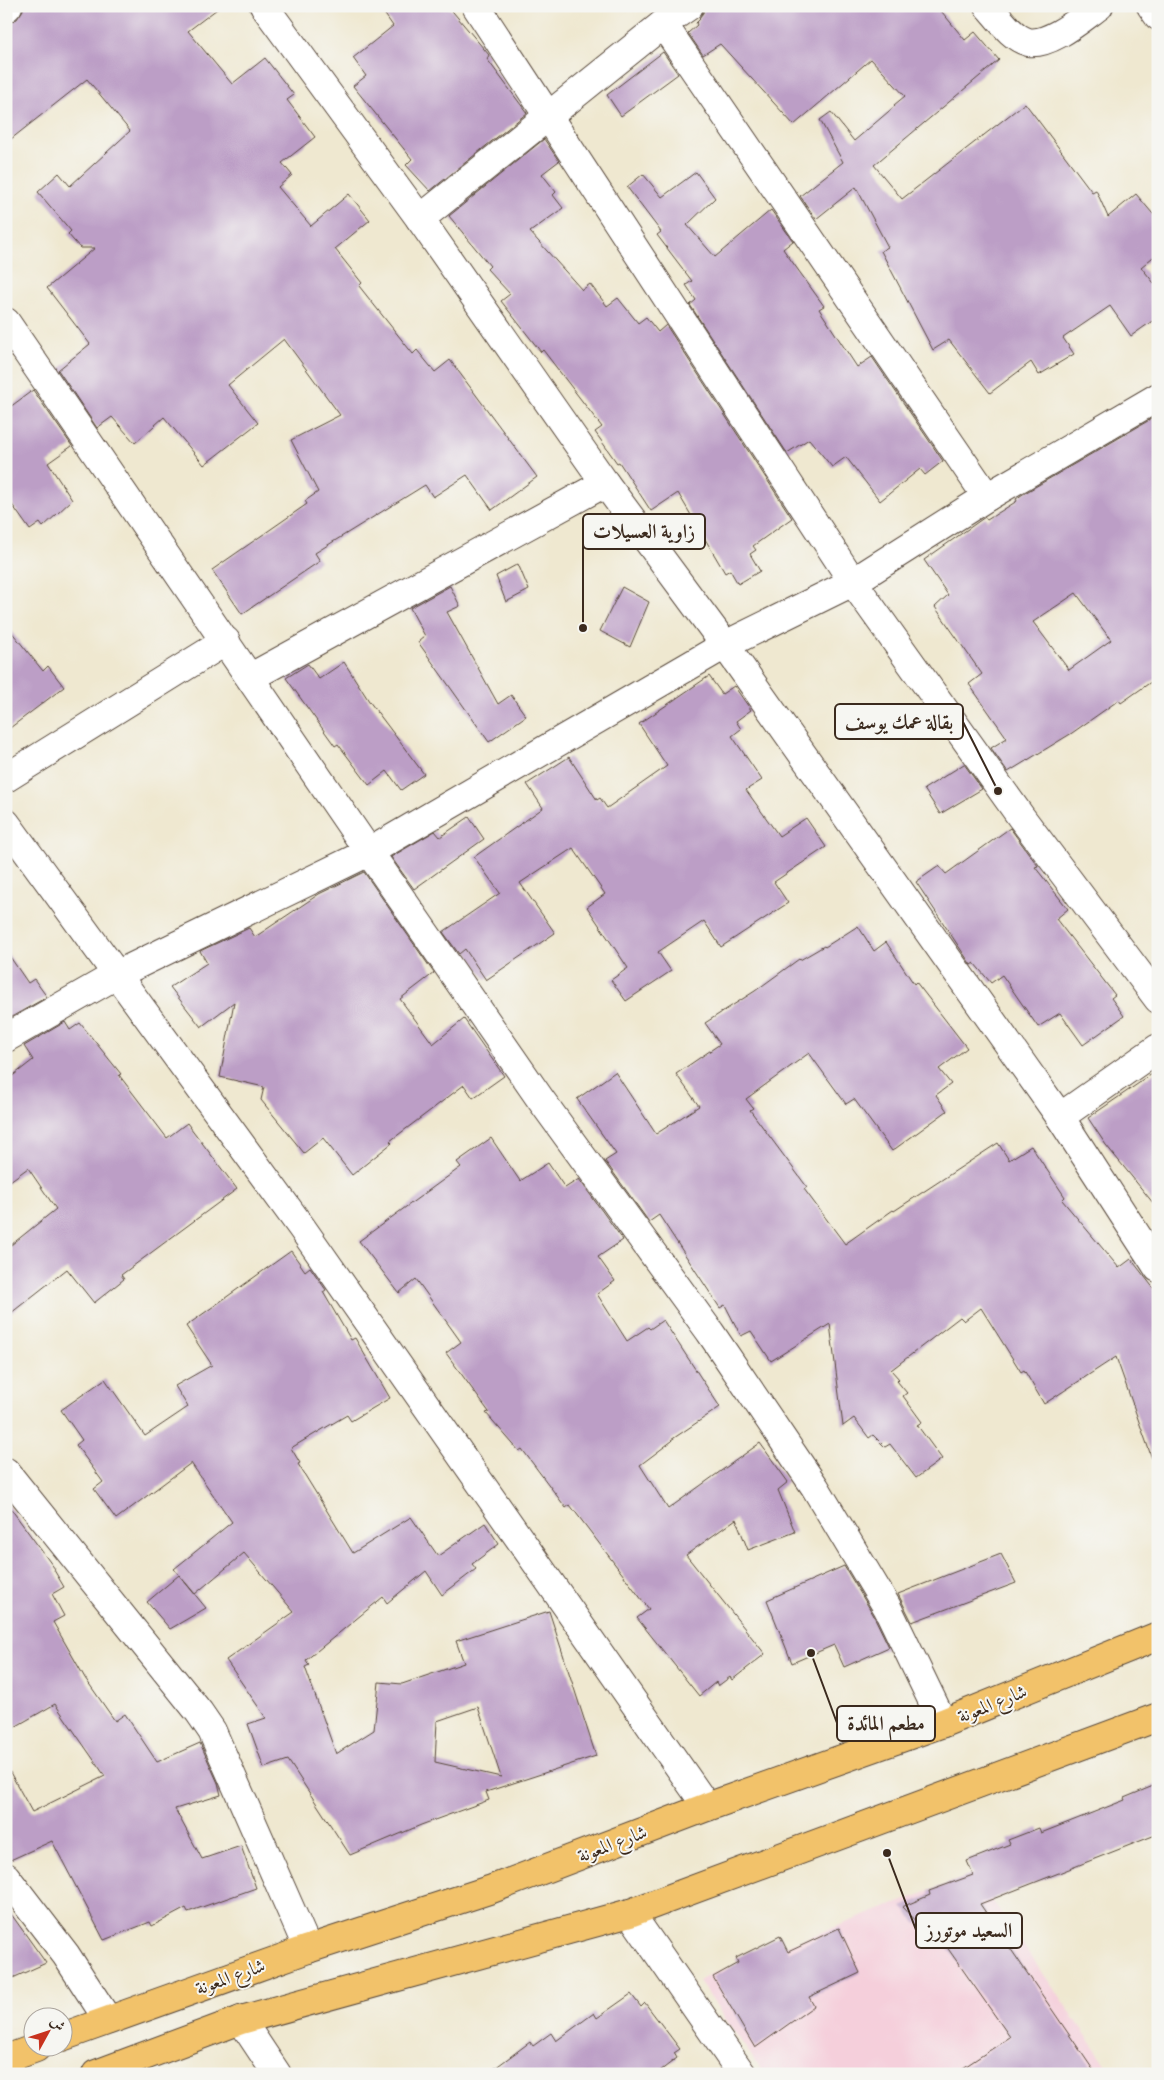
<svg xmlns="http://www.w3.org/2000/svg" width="1164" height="2080" font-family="'Gentium Book Plus',Amiri,serif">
<rect width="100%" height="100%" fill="#f6f6f2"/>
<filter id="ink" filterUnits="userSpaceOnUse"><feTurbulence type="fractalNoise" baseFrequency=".02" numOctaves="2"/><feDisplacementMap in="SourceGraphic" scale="10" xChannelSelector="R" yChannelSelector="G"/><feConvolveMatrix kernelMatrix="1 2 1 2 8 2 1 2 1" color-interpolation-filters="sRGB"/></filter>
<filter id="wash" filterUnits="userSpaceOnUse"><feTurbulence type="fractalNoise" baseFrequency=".0096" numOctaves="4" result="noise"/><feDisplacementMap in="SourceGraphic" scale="20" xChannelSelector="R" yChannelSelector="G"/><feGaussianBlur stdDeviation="1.12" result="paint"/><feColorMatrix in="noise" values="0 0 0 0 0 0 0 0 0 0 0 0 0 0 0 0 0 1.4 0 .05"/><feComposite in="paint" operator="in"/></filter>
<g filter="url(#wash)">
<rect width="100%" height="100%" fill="#efe8d0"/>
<path fill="#f5cfdb" d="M974,1874L1113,2074H764L699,1981L704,1977Z"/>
<g id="blocks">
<g fill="#bc9ec6" fill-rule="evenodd">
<path d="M23,6H221L188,31L232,84L265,58L294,95L287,100L315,137L282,163L292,175L278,187L311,226L349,194L370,220L335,249L362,283L359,286L413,354L417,350L435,372L450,360L537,477L492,510L467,475L433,497L425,485L315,553L320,561L242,614L212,570L307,504L305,501L318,492L291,440L340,415L284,339L228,385L258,423L204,465L164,417L135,443L112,417L97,428L58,370L90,344L47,288L95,248H80L68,234L71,231L38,192L59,173L70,186L130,131L87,79L6,143V23L17,19L23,10Z"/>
<path d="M379,6H448L489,55L487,59L527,113L430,191L406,165L412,159L353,86L366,76L353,58L393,26Z"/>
<path d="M704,6H937L965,40L975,32L999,60L874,165L902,199L1025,103L1092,192L1096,190L1108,217L1136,194L1158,220V253L1141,267L1158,288V317L1131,336L1110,306L1063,338L1074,354L1039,375L1031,362L990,393L949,340L933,350L881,251L888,247L856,187L816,219L800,196L843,162L820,120L831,112L854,141L895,106L894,105L905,96L871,59L794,125L720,44L703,55L688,33L697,25L696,23L700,19L699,18L703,13Z"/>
<path d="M663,52L678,74L621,116L607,95Z"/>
<path d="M544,139L559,161L542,174L556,192L553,195L563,208L530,232L582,290L590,284L607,306L618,298L638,323L646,317L658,332L666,325L792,518L753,546L756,550L750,554L760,571L738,584L730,570L725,573L678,493L651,511L619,462L617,463L595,432L602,427L543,350L541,352L501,301L510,294L487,269L490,266L449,216Z"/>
<path d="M696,172L715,198L687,225L715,257L771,210L793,241L783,249L824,306L819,309L857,367L872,357L943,461L925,475L920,469L880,501L846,457L832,467L809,439L787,453L690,305L696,300L686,285L692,281L657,235L661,232L627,187L643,174L662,197Z"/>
<path d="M33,390L72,446L48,463L72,500L43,527L40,523L30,530L6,496V410Z"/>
<path d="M1158,415V677L1121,703L1119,700L1072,733L1008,772L991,748L1007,738L969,684L982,674L935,607L948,595L924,560L985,517L987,520L1017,501L1016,499L1023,494ZM1076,593L1111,640L1069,670L1033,622Z"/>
<path d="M518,564L529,590L506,602L496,576Z"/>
<path d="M450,586L460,606L447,612L498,704L511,695L526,716L489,742L418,642L425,636L410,608Z"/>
<path d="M622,587L649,602L630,647L600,631Z"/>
<path d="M6,625L43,671L48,666L64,687L6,731Z"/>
<path d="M344,662L369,701L424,774L401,790L387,771L369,785L338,744L335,746L286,678L308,664L319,679Z"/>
<path d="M709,676L722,694L734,686L751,710L736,721L741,729L732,736L762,780L746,790L779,836L806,818L826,847L774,882L788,903L721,947L704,921L658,952L671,971L626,1001L611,980L628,968L587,907L605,894L573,848L520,883L555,933L486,980L465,949L459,954L443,932L500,893L474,857L543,808L527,784L569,757L597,800L600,798L607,808L667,766L639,724Z"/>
<path d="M964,764L982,789L940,814L924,789Z"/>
<path d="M469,817L484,839L414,889L391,857L435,831L440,837Z"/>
<path d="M1010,828L1038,866L1035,867L1068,909L1056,919L1115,995L1111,998L1124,1016L1083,1045L1060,1013L1038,1027L1002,975L991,983L974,963L971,965L916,882L939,866L946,874Z"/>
<path d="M364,872L434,973L400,999L433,1044L464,1019L504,1076L473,1098L464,1085L390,1141L392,1143L352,1175L323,1138L304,1153L261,1100L264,1087L220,1077L234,1002L201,1027L170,987L207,963L200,951L249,928L255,937L319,894Z"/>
<path d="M858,926L874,951L886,942L914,984L916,982L967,1048L939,1069L951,1084L936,1095L947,1111L892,1151L854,1099L846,1104L809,1053L746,1099L753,1108L750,1110L807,1187L804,1189L845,1244L893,1210L894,1211L998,1143L1009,1160L1031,1146L1065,1197L1062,1200L1119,1268L1131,1259L1158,1294V1464H1154L1116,1357L1044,1404L1024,1370L1021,1372L981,1308L964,1321L960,1317L891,1370L899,1379L897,1381L907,1393L903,1396L922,1422L917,1425L942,1459L916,1478L890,1444L885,1447L873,1435L869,1438L854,1418L843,1426L830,1324L771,1361L751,1331L741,1336L725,1305L720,1308L659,1215L649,1222L605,1161L616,1154L577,1099L615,1072L656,1134L699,1106L676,1074L720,1044L705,1023L755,991L799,959L800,960L824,946L825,947Z"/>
<path d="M6,951L28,983L34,979L47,997L6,1020Z"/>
<path d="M65,1022L70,1030L80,1023L121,1074L119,1075L167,1138L187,1123L237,1189L121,1275L124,1279L94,1303L67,1269L6,1317V1249L56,1209L28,1168L6,1184V1081L33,1060L24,1046Z"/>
<path d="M1158,1070V1209L1106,1145L1088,1118Z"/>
<path d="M491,1138L520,1181L548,1163L565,1188L579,1179L623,1240L598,1257L615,1281L597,1294L627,1341L648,1327L650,1329L663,1320L720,1407L671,1440L672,1441L640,1465L668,1509L760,1443L788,1482L778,1490L795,1532L748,1550L736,1519L686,1555L765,1654L732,1680L730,1677L718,1686L716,1682L699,1696L637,1618L649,1609L570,1505L566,1508L522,1449L519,1451L486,1413L489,1412L446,1353L461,1342L416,1279L399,1293L359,1241L461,1167L457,1162Z"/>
<path d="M291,1251L305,1271L310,1267L326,1290L323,1292L351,1340L355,1338L390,1398L351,1421L347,1415L291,1448L300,1463L298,1464L353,1553L411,1517L438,1556L485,1523L499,1544L472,1564L476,1569L442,1595L426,1571L387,1603L383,1597L306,1660L309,1665L305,1667L336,1754L374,1730L379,1682L402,1684L464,1663L456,1641L549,1611L596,1756L486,1792L489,1800L421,1825L350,1855L288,1760L264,1768L248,1724L266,1718L226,1660L294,1612L244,1553L195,1594L174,1569L232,1522L191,1463L116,1519L94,1489L103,1482L76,1445L82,1440L61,1410L105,1379L145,1436L188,1407L175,1386L212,1365L186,1326ZM478,1707L501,1777L435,1762L437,1721Z"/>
<path d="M6,1502L55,1569L54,1570L64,1587L52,1594L64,1616L53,1622L85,1678L115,1721L125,1714L157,1762L200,1743L218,1783L221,1795L175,1809L202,1859L241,1846L256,1888L188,1912L186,1908L152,1926L150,1922L104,1940L52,1841L6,1862V1765L32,1812L105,1776L55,1704L6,1732Z"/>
<path d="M1001,1554L1016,1583L912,1622L898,1594Z"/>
<path d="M844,1566L873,1614L889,1647L844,1667L834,1645L792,1663L767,1600Z"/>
<path d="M179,1575L206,1608L170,1629L147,1602Z"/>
<path d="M1158,1784V1834L980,1904L1096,2074H954L1010,2037L930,1923L921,1927L902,1907L930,1895L929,1891L973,1875L967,1861L1010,1844L1008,1840L1039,1828L1041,1833L1125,1800L1124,1798Z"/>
<path d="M6,1907L46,1963L6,1981Z"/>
<path d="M839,1928L860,1973L809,1997L814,2006L755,2048L713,1977L738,1963L736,1958L780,1936L788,1952Z"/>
<path d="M631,1994L641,2007L645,2003L680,2049L674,2053L677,2058L656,2074H487L530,2042L533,2046L551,2033L556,2041L594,2013L597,2018Z"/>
</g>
</g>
</g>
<g filter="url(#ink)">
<use href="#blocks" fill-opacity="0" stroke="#564639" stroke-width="1"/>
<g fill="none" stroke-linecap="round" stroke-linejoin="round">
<defs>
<g id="street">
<path d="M264,6L420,219L605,483L725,645L1060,1117L1158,1268"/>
<path d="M476,6L853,582L1021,817L1158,999"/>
<path d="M988,6C999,18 1012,38 1028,42C1050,46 1082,18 1099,6"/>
<path d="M1151,6L1158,16"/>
<path d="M6,8L8,6"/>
<path d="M663,24L987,497"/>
<path d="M420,219L663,24L689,6"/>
<path d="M6,322L369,852L541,1100L710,1332L815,1487L887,1607L943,1723"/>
<path d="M251,677L605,483"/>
<path d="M6,778L226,641"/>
<path d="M6,823L302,1228L707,1807"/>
<path d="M6,1038L118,974L369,852L725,645L853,582L987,497L1158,397"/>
<path d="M1060,1117L1158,1048"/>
<path d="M6,1472L199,1712L212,1731L308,1949"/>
<path d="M6,1877L66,1955L108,2020"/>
<path d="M630,1913L742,2074"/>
<path d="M241,2020L277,2074"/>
</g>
<g id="highway">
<path d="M62,2037L308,1949L492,1889L707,1807L943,1723L1158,1636"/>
<path d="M6,2059L36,2048"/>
<path d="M96,2074L241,2020L630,1913L1158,1717"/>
</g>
</defs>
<use href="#street" stroke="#564639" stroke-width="30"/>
<use href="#highway" stroke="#564639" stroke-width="30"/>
<use href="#street" stroke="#fff" stroke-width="28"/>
<use href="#highway" stroke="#f2c26a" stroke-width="28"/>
</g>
</g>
<g text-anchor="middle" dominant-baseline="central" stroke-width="4" stroke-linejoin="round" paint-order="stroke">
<g font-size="19" fill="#3b2a1e" stroke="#f6f6f2">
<text transform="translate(992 1703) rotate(-22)">شارع المعونة</text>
<text transform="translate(612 1843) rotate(-21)">شارع المعونة</text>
<text transform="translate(230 1976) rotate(-20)">شارع المعونة</text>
</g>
</g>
<path fill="none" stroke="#3b2a1e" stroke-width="2" d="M583 628L583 531M998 791L963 722M811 1653L837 1723M887 1853L916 1930"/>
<g fill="#3b2a1e" stroke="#f6f6f2" stroke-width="2">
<circle cx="583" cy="628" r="5"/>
<circle cx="998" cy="791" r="5"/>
<circle cx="811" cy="1653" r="5"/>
<circle cx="887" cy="1853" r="5"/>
</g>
<g fill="#f6f6f2" stroke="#3b2a1e" stroke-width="2">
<rect x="583" y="514" width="122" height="35" rx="5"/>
<rect x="835" y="704" width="128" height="35" rx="5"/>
<rect x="837" y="1706" width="98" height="35" rx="5"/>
<rect x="916" y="1913" width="106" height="35" rx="5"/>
</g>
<g font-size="20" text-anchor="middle" font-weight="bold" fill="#3b2a1e">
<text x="644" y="538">زاوية العسيلات</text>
<text x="899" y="729">بقالة عمك يوسف</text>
<text x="886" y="1730">مطعم المائدة</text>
<text x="969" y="1937">السعيد موتورز</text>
</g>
<rect width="1164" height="2080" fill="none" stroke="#f6f6f2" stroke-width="25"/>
<g transform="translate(48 2032) rotate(50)"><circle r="24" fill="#f6f6f2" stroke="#aba49d"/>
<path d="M0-4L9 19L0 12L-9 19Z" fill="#c8321e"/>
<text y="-8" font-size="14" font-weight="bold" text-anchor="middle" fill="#3b2a1e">ش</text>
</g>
</svg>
